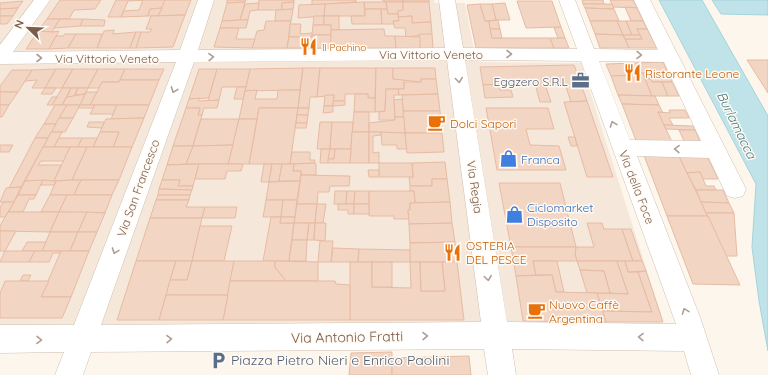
<svg xmlns="http://www.w3.org/2000/svg" width="768" height="375" font-family="Quicksand,sans-serif">
<rect width="100%" height="100%" fill="#fdf6ec"/>
<path fill="#f5e8da" d="M0,0H434L435,3H465L474,49L480,62L581,63L663,321L0,325Z"/>
<g fill="#bfe3e8" stroke="#a5d3da">
<path d="M659,0H702L768,116V351L759,301L752,247L756,184Z"/>
<path d="M712,0H768V15L721,14Z"/>
</g>
<g fill="#f3d5c3" stroke="#e6bba3">
<path d="M60,0H101L95,9L74,10L69,19H47Z"/>
<path d="M116,0H150L128,1L121,17H108Z"/>
<path d="M143,0H165L162,8L150,9L148,16L121,17L124,11L139,10Z"/>
<path d="M165,0H191L185,15L158,16Z"/>
<path d="M227,0H246L245,2L227,3Z"/>
<path d="M259,0H294V2L282,3V10H258Z"/>
<path d="M312,0H356V2L312,5Z"/>
<path d="M382,0H403V2H386Z"/>
<rect x="403" y="0" width="26" height="2"/>
<path d="M582,0H603L604,4H583Z"/>
<path d="M610,0H633L637,8L613,7Z"/>
<path d="M23,1L18,8L0,9V3Z"/>
<path d="M517,1H552L561,27L526,28Z"/>
<path d="M245,2L240,20L222,21L227,3Z"/>
<path d="M294,2L293,9L282,10V3Z"/>
<path d="M364,2L365,16H324L325,4Z"/>
<path d="M364,2H386L387,9H365Z"/>
<path d="M386,2H403V10L398,11V14H388Z"/>
<path d="M403,2H429L431,22L412,23V16L398,17V11L403,10Z"/>
<path d="M259,3L258,10L250,11L248,20H240L245,4Z"/>
<path d="M505,3L510,20H496L492,4Z"/>
<path d="M325,4L324,16L298,18L299,5Z"/>
<path d="M480,4L485,21H489L492,38H550L554,48H476L467,5Z"/>
<path d="M480,4H492L496,20L485,21Z"/>
<path d="M583,4H612L614,9L585,8Z"/>
<path d="M625,7L637,8L643,21H631Z"/>
<path d="M18,8L13,16H0V9Z"/>
<path d="M162,8L158,16H148L150,9Z"/>
<path d="M585,8L614,9L619,21H590Z"/>
<path d="M293,9L291,21H275L276,10Z"/>
<path d="M365,9H381L382,24H352L351,16H365Z"/>
<path d="M381,9H387L388,14H398L399,21H393L394,24H382Z"/>
<path d="M185,15L173,47L136,48L141,32H150L152,29H146L151,16Z"/>
<path d="M0,16H13L7,24H0Z"/>
<path d="M314,16H324V25H313Z"/>
<path d="M324,16H339V30H331V25H324Z"/>
<path d="M412,16V23L431,22L432,34L406,37L405,28H395L393,21H399L398,17Z"/>
<path d="M47,19H60L52,32L38,31Z"/>
<path d="M60,19H83L80,26L54,28Z"/>
<path d="M83,19L105,20L104,26H80Z"/>
<path d="M240,20H248L246,28H220L222,21Z"/>
<path d="M498,20L500,29H490L489,21Z"/>
<path d="M266,21H291L287,48H252L257,31L264,30Z"/>
<path d="M590,21H617L623,35L595,34Z"/>
<path d="M617,21H626L632,35H623Z"/>
<path d="M626,21H643L647,29H637L640,35H632Z"/>
<path d="M290,24H301L300,34L312,33V37H289Z"/>
<path d="M313,25H331V35H312Z"/>
<path d="M561,27L565,38H558L554,28Z"/>
<path d="M220,28H239L236,39H255L252,48L214,47Z"/>
<path d="M384,29L385,36H395L396,48H330L331,30Z"/>
<path d="M490,29H500L502,38H492Z"/>
<path d="M637,29H647L657,48H629L625,39H642Z"/>
<path d="M114,30L113,34L136,32L130,48H97L104,31Z"/>
<path d="M38,31L52,32L59,31L49,49H26Z"/>
<path d="M136,32H141L136,48H130Z"/>
<path d="M65,34H76L68,48L49,49L56,36H63Z"/>
<path d="M76,34H102L97,48H68Z"/>
<path d="M419,34H432L433,49H420Z"/>
<path d="M595,34L623,35L629,48H600Z"/>
<path d="M312,35H331L330,48H287L289,37H312Z"/>
<path d="M623,35H640L642,39H625Z"/>
<path d="M395,36L420,37V49L396,48Z"/>
<path d="M550,38H565L569,48H554Z"/>
<path d="M747,60H768V93Z"/>
<path d="M663,62L668,73H638V75L611,76L606,64Z"/>
<path d="M574,65L587,101L571,102L565,84L483,85L480,67Z"/>
<path d="M303,68L300,90L245,91L250,69Z"/>
<path d="M303,68H320L317,97H310L309,108H298Z"/>
<path d="M320,68H376L375,98H368V94H345V101H333L334,95L317,97Z"/>
<path d="M376,68H393V79H404V89H386L385,111L375,112Z"/>
<path d="M393,68H435L436,79H421V82L393,79Z"/>
<path d="M56,69L45,88H32L37,80L25,81L32,70Z"/>
<path d="M56,69H73L62,88H45Z"/>
<path d="M73,69H98L88,88H62Z"/>
<path d="M98,69H125L119,82H102L99,88H88Z"/>
<path d="M125,69H164L159,80H120Z"/>
<path d="M199,69H217L209,98L189,99Z"/>
<path d="M217,69H250L246,87H222L219,100L208,101Z"/>
<path d="M12,70H32L18,92H0V86Z"/>
<path d="M638,73H643L652,96L618,95L611,76L638,75Z"/>
<path d="M643,73H668L672,82H652L651,79H645Z"/>
<path d="M421,79H436L438,94L399,95L398,89H404V82H421Z"/>
<path d="M645,79H651L652,82H662L668,96H652Z"/>
<path d="M120,80H159L149,105H90L102,82H119Z"/>
<path d="M662,82H672L679,96H668Z"/>
<path d="M498,84L500,90H511L513,97L485,98L483,85Z"/>
<path d="M535,84H545L551,102H540Z"/>
<path d="M237,87H246L243,99H234Z"/>
<path d="M45,88H56L52,94H41Z"/>
<path d="M62,88H71L62,105H52Z"/>
<path d="M71,88H78L73,97H67Z"/>
<path d="M78,88H88L85,94L75,95Z"/>
<path d="M386,89H398L399,95H394L395,120H379V112L385,111Z"/>
<path d="M257,90L255,99H277L278,90H300L298,108H259L257,119H239L245,91Z"/>
<path d="M0,92H18L9,105H0Z"/>
<path d="M86,92H97L90,105H80Z"/>
<path d="M85,94L80,105H62L67,97Z"/>
<path d="M355,94H368V98H375V112H354Z"/>
<path d="M438,94L440,111H403L402,95Z"/>
<path d="M325,95H334L333,106H324Z"/>
<path d="M618,95L655,96L659,105L622,104Z"/>
<path d="M52,97H57L52,105H47Z"/>
<path d="M199,98V101L219,100L217,108H204L202,115H198L200,108H186L189,99Z"/>
<path d="M402,99L404,117H395L394,100Z"/>
<path d="M333,101H345V105L333,106Z"/>
<path d="M587,101L613,177H587L564,102Z"/>
<path d="M622,104L659,105L663,113L658,112L672,142L637,143Z"/>
<path d="M0,105H9L2,117H0Z"/>
<path d="M55,105H67L56,124H44Z"/>
<path d="M67,105H80L73,118H59Z"/>
<path d="M80,105H95L93,108H78Z"/>
<path d="M95,105H117L113,114H90Z"/>
<path d="M117,105H149L144,118L111,119Z"/>
<path d="M324,106H333V112L323,113Z"/>
<path d="M186,108H200L198,115H202L193,146H173Z"/>
<path d="M259,108H298L290,164H249Z"/>
<path d="M298,108H309L308,115H297Z"/>
<path d="M486,108H548L554,129H526L530,145L559,146L566,170H497Z"/>
<path d="M669,110H685L689,118H669L673,125H664L658,112L670,113Z"/>
<path d="M403,111H440L442,133H405Z"/>
<path d="M354,112H369V132H352Z"/>
<path d="M297,115H308L307,123H296Z"/>
<path d="M395,117H404L405,133L369,132V123L395,120Z"/>
<path d="M59,118H73L65,132H51Z"/>
<path d="M144,118L132,147H113L119,132H100L106,119Z"/>
<path d="M201,119H239L233,145L193,146Z"/>
<path d="M239,119H257L249,164H228Z"/>
<path d="M89,122H104L102,128L87,127Z"/>
<path d="M320,122H332L330,149H317Z"/>
<path d="M332,122H353L351,149H330Z"/>
<path d="M296,123H307L306,128H295Z"/>
<path d="M44,124H56L48,138H35Z"/>
<path d="M664,125L693,126L695,130L666,129Z"/>
<path d="M679,130H695L701,143H685Z"/>
<path d="M51,132H62L54,147H43Z"/>
<path d="M100,132H119L113,147H93Z"/>
<path d="M352,132H369V163H350Z"/>
<path d="M369,132H381V135L373,136V153L379,152V163H369Z"/>
<path d="M381,132L405,133L407,149H397V145H382Z"/>
<path d="M405,133H442L444,152L407,153Z"/>
<path d="M568,137H575L577,146H571Z"/>
<path d="M35,138H48L21,187L9,188Z"/>
<path d="M59,138H82L78,147H54Z"/>
<path d="M82,138H97L93,147H78Z"/>
<path d="M0,145H13L9,152H0Z"/>
<path d="M233,145L228,164H186L193,146Z"/>
<path d="M173,146H193L186,164L167,165Z"/>
<path d="M43,147H70L64,161H41L38,165H61L54,181H25Z"/>
<path d="M70,147H87L72,180L54,181Z"/>
<path d="M87,147H132L119,180H72Z"/>
<path d="M321,149H330L328,163H320Z"/>
<path d="M330,149H335L334,159H328Z"/>
<path d="M335,149H351L350,163H328V159H334Z"/>
<path d="M292,152H310V160H315L314,163L290,164Z"/>
<path d="M643,153L678,154L708,216H667Z"/>
<path d="M678,154H706L718,179H703L700,172L687,173Z"/>
<path d="M445,162L447,179H432V186H410L409,177H413L412,163Z"/>
<path d="M314,163H316V175H301V171H293L294,164Z"/>
<path d="M379,163H412L413,177H379Z"/>
<path d="M199,164L193,186H178L180,180H162L167,165Z"/>
<path d="M199,164H243L241,171H227L225,179H195Z"/>
<path d="M264,164H272L269,182H261Z"/>
<path d="M272,164H282L279,181L269,182Z"/>
<path d="M282,164H294L293,171H301L300,181H279Z"/>
<path d="M368,170H379V177H369Z"/>
<path d="M700,172L706,186H714L716,190H696L687,173Z"/>
<path d="M301,175L350,176L349,186H330L329,192H318L317,204H297Z"/>
<path d="M432,179H447L450,202L415,203L414,191H410V186H432Z"/>
<path d="M43,180L36,195H18L25,181Z"/>
<path d="M43,180L54,181H56L54,185H41Z"/>
<path d="M72,180H81L74,195H50L56,181Z"/>
<path d="M81,180H119L112,195H74Z"/>
<path d="M162,180H180L178,186H193L192,190L159,189Z"/>
<path d="M300,181L297,200H266L269,182Z"/>
<path d="M499,183H560L576,247H511Z"/>
<path d="M21,187L14,202H0L6,188Z"/>
<path d="M159,189L192,190L190,195H158Z"/>
<path d="M696,190H723L729,203L701,202Z"/>
<path d="M335,191H347L346,204H334Z"/>
<path d="M347,191H355L354,204H346Z"/>
<path d="M355,191H369V204H354Z"/>
<path d="M369,191H414L415,203H410V210H408L409,219H394V216H369Z"/>
<path d="M18,195H36L34,199H29L23,212H8Z"/>
<path d="M50,195H67L59,212H41Z"/>
<path d="M67,195H112L105,213L59,212Z"/>
<path d="M158,195H190L189,200H156Z"/>
<path d="M156,200H189L186,207H205L202,218H150Z"/>
<path d="M266,200H283L281,217H263Z"/>
<path d="M283,200H297L295,217H281Z"/>
<path d="M3,202H14L5,217H0V208Z"/>
<path d="M450,202L452,223L409,224L408,210H410V203Z"/>
<path d="M701,202L729,203L734,213H706Z"/>
<path d="M297,204H317L315,223H294Z"/>
<path d="M317,204H326L323,223H315Z"/>
<path d="M338,204H354V214H348V210H338Z"/>
<rect x="354" y="204" width="15" height="10"/>
<path d="M205,207H237L235,218H202Z"/>
<path d="M8,212H59L50,232L0,231V226Z"/>
<path d="M59,212H87L78,232H50Z"/>
<path d="M87,212L105,213L97,232H78Z"/>
<path d="M706,213H734L737,256H726Z"/>
<path d="M667,216H708L740,285L693,284Z"/>
<path d="M271,217H281L280,223H294L289,261H263Z"/>
<path d="M281,217H295L294,223H280Z"/>
<path d="M150,218H202L192,261H136Z"/>
<path d="M294,223H309L307,240H292Z"/>
<path d="M309,223H315L314,240H307Z"/>
<path d="M315,223H326L325,241L314,240Z"/>
<path d="M452,223L455,242L410,243L409,224Z"/>
<path d="M587,223H602L604,229H622L633,261H577L575,254L576,247H594Z"/>
<path d="M200,226H232L224,261H192Z"/>
<path d="M622,229H631L642,261H633Z"/>
<path d="M0,231H16L5,251H0Z"/>
<path d="M50,232H78L70,251H42Z"/>
<path d="M78,232H97L89,251H70Z"/>
<path d="M292,240H307L306,261H289Z"/>
<path d="M320,241H333L331,262H318Z"/>
<path d="M27,242H46L42,251H22Z"/>
<path d="M455,242L457,262H410V243Z"/>
<path d="M511,247H576L575,254L577,261H533L536,275L516,276Z"/>
<path d="M333,248L359,249L358,262H331Z"/>
<path d="M359,249L410,250V262H358Z"/>
<path d="M5,251H35L29,262H0Z"/>
<path d="M35,251H61V253H53L49,262H29Z"/>
<path d="M61,251H89L71,297H41Z"/>
<path d="M136,261H176L159,320H117Z"/>
<path d="M176,261H192L187,280H170Z"/>
<path d="M192,261H234L228,295H166L170,280H187Z"/>
<path d="M234,261H275V267L286,281H230Z"/>
<path d="M275,261L318,262V281H286L275,267Z"/>
<path d="M533,261H557L564,292H556L552,275H536Z"/>
<path d="M577,261H617L628,294L610,293L604,271L580,270Z"/>
<path d="M617,261H625L628,272H638L652,312L602,311L597,293L628,294Z"/>
<path d="M625,261H642L646,271L628,272Z"/>
<path d="M350,262H372V287L411,288L410,262H420L421,291H445L442,262H457L464,320H350Z"/>
<rect x="372" y="262" width="20" height="25"/>
<path d="M420,262H442L445,291H421Z"/>
<path d="M580,270L604,271L610,293H587Z"/>
<path d="M646,271L663,322H606L602,311L652,312L638,272Z"/>
<path d="M23,275H31L28,281H20Z"/>
<path d="M552,275L556,292L597,293L606,322L523,321L516,276Z"/>
<path d="M5,281H49L41,297H71L62,318H0V293Z"/>
<path d="M230,281H335L336,284L350,285V320H223Z"/>
<path d="M166,295H228L223,320H159Z"/>
<path d="M392,352V375H349L351,353Z"/>
<path d="M469,356L471,375H392V358Z"/>
</g>
<g fill="none" stroke-linecap="round" stroke-linejoin="round">
<defs>
<path id="minor" d="M34,0H50L13,52L180,50L198,0H214L198,50L445,48L439,0H455L463,48L577,49L559,0H575L594,49L658,50L634,0H650L746,189L743,196L735,198L727,196L709,158L637,156L700,317L719,375H691L684,351L512,349L516,375H488L484,349L91,352L83,375H55L64,352L0,353V325H74L176,62L0,64V45ZM447,60L481,322L101,325L194,62ZM465,60L581,61L676,324L507,322ZM599,61L664,62L701,141L630,140Z"/>
</defs>
<use href="#minor" stroke="#d1beb0" stroke-width="1"/>
<use href="#minor" fill="#fff" fill-rule="evenodd"/>
</g>
<defs><path id="oneway-chevron" d="M-2-3.5L2.5 0L-2 3.5" fill="none" stroke-width="1.6" stroke-linecap="round" stroke-linejoin="round"/></defs>
<g stroke="#af9d94">
<use href="#oneway-chevron" transform="translate(509 54)"/>
<use href="#oneway-chevron" transform="translate(639 55) rotate(1)"/>
<use href="#oneway-chevron" transform="translate(211 57) rotate(-1)"/>
<use href="#oneway-chevron" transform="translate(39 58)"/>
<use href="#oneway-chevron" transform="translate(459 80) rotate(82)"/>
<use href="#oneway-chevron" transform="translate(174 90) rotate(110)"/>
<use href="#oneway-chevron" transform="translate(613 124) rotate(-110)"/>
<use href="#oneway-chevron" transform="translate(677 149) rotate(-179)"/>
<use href="#oneway-chevron" transform="translate(115 251) rotate(110)"/>
<use href="#oneway-chevron" transform="translate(488 278) rotate(82)"/>
<use href="#oneway-chevron" transform="translate(685 311) rotate(-111)"/>
<use href="#oneway-chevron" transform="translate(425 336) rotate(-1)"/>
<use href="#oneway-chevron" transform="translate(641 337) rotate(-179)"/>
<use href="#oneway-chevron" transform="translate(169 339) rotate(-1)"/>
<use href="#oneway-chevron" transform="translate(39 340) rotate(1)"/>
</g>
<defs>
<symbol id="restaurant-bare" viewBox="-9 -9 18 18"><path d="M-5-6h1v4h1v-4h1v4h1v-4h1v5L-1.5 .5V6h-2V.5L-5-1ZM5-6V6H3V1.5H1.5Q1.5-4 5-6Z" fill="#e8710a" stroke="#fffaf3" stroke-width="2.5" paint-order="stroke"/></symbol>
<symbol id="office-bare" viewBox="-9 -9 18 18"><path d="M-6-3h4V-5.5h4V-3h4V5H-6ZM-1-4.5V-3h2v-1.5ZM-6 0V1H6V0Z" fill="#5c6f8a" stroke="#fffaf3" stroke-width="2.5" paint-order="stroke"/></symbol>
<symbol id="cafe-bare" viewBox="-9 -9 18 18"><path d="M-5.5-4.5H6V0H3Q3 3.5 0 3.5H-2.5Q-5.5 3.5-5.5 0ZM3-3.2v2h1.7v-2ZM-6 4.5H4V6H-6Z" fill="#e8710a" stroke="#fffaf3" stroke-width="2.5" paint-order="stroke"/></symbol>
<symbol id="shop-bare" viewBox="-9 -9 18 18"><path d="M-5-2.5h2.3a2.7 3.5 0 0 1 5.4 0H5L5.5 6h-11ZM-1.5-2.5h3a1.5 2.3 0 0 0-3 0Z" fill="#3f7fe0" stroke="#fffaf3" stroke-width="2.5" paint-order="stroke"/></symbol>
<symbol id="parking-bare" viewBox="-9 -9 18 18"><path d="M-3.5-5.5H1a3.5 3.5 0 0 1 0 7H-1V5.5H-3.5ZM-1-3.4V-.6H.8a1.4 1.4 0 0 0 0-2.8Z" fill="#5c6f8a" stroke="#fffaf3" stroke-width="2.5" paint-order="stroke"/></symbol>
</defs>
<g fill-rule="evenodd">
<use href="#restaurant-bare" x="296" y="34" width="25" height="25"/>
<use href="#restaurant-bare" x="620" y="60" width="25" height="25"/>
<use href="#office-bare" x="568" y="68" width="25" height="25"/>
<use href="#cafe-bare" x="424" y="110" width="25" height="25"/>
<use href="#shop-bare" x="496" y="146" width="25" height="25"/>
<use href="#shop-bare" x="502" y="202" width="25" height="25"/>
<use href="#restaurant-bare" x="440" y="240" width="25" height="25"/>
<use href="#cafe-bare" x="524" y="298" width="25" height="25"/>
<use href="#parking-bare" x="206" y="348" width="25" height="25"/>
</g>
<g text-anchor="middle" dominant-baseline="central" stroke-width="3" stroke-linejoin="round" paint-order="stroke">
<g font-size="10" fill="#c56008" stroke="#fffaf3" text-anchor="start">
<text x="322" y="47">Il Pachino</text>
</g>
<g font-size="12" fill="#7a5c4d" stroke="#fffaf3">
<text x="431" y="54">Via Vittorio Veneto</text>
<text x="107" y="58">Via Vittorio Veneto</text>
<text transform="translate(475 187) rotate(82)">Via Regia</text>
<text transform="translate(637 187) rotate(69)">Via della Foce</text>
<text transform="translate(138 188) rotate(-70)">Via San Francesco</text>
</g>
<g font-size="12" fill="#c56008" stroke="#fffaf3" text-anchor="start">
<text x="645" y="73">Ristorante Leone</text>
<text x="450" y="123">Dolci Sapori</text>
<text x="466" y="245">OSTERIA<tspan x="466" dy="14">DEL PESCE</tspan></text>
<text x="549" y="304">Nuovo Caffè<tspan x="549" dy="14">Argentina</tspan></text>
</g>
<g font-size="12" fill="#4e5e75" stroke="#fffaf3" text-anchor="end">
<text x="568" y="81">Eggzero S.R.L</text>
</g>
<g font-size="12" fill="#366cbe" stroke="#fffaf3" text-anchor="start">
<text x="521" y="159">Franca</text>
<text x="527" y="207">Ciclomarket<tspan x="527" dy="14">Disposito</tspan></text>
</g>
<g font-size="13" font-style="italic" fill="#437c86" stroke="#fffaf3">
<text transform="translate(737 125) rotate(64)">Burlamacca</text>
</g>
<g font-size="14" fill="#7a5c4d" stroke="#fffaf3">
<text transform="translate(347 337) rotate(-1)">Via Antonio Fratti</text>
</g>
<g font-size="14" fill="#4e5e75" stroke="#fffaf3" text-anchor="start">
<text x="231" y="360">Piazza Pietro Nieri e Enrico Paolini</text>
</g>
</g>
<g transform="translate(28 28) rotate(293)" stroke="#fffaf3" stroke-width="3" paint-order="stroke">
<path d="M0-3L7 15L0 10L-7 15Z" fill="#7a5c4d"/>
<text y="-6" font-size="11" font-weight="bold" text-anchor="middle" fill="#7a5c4d">N</text>
</g>
</svg>
